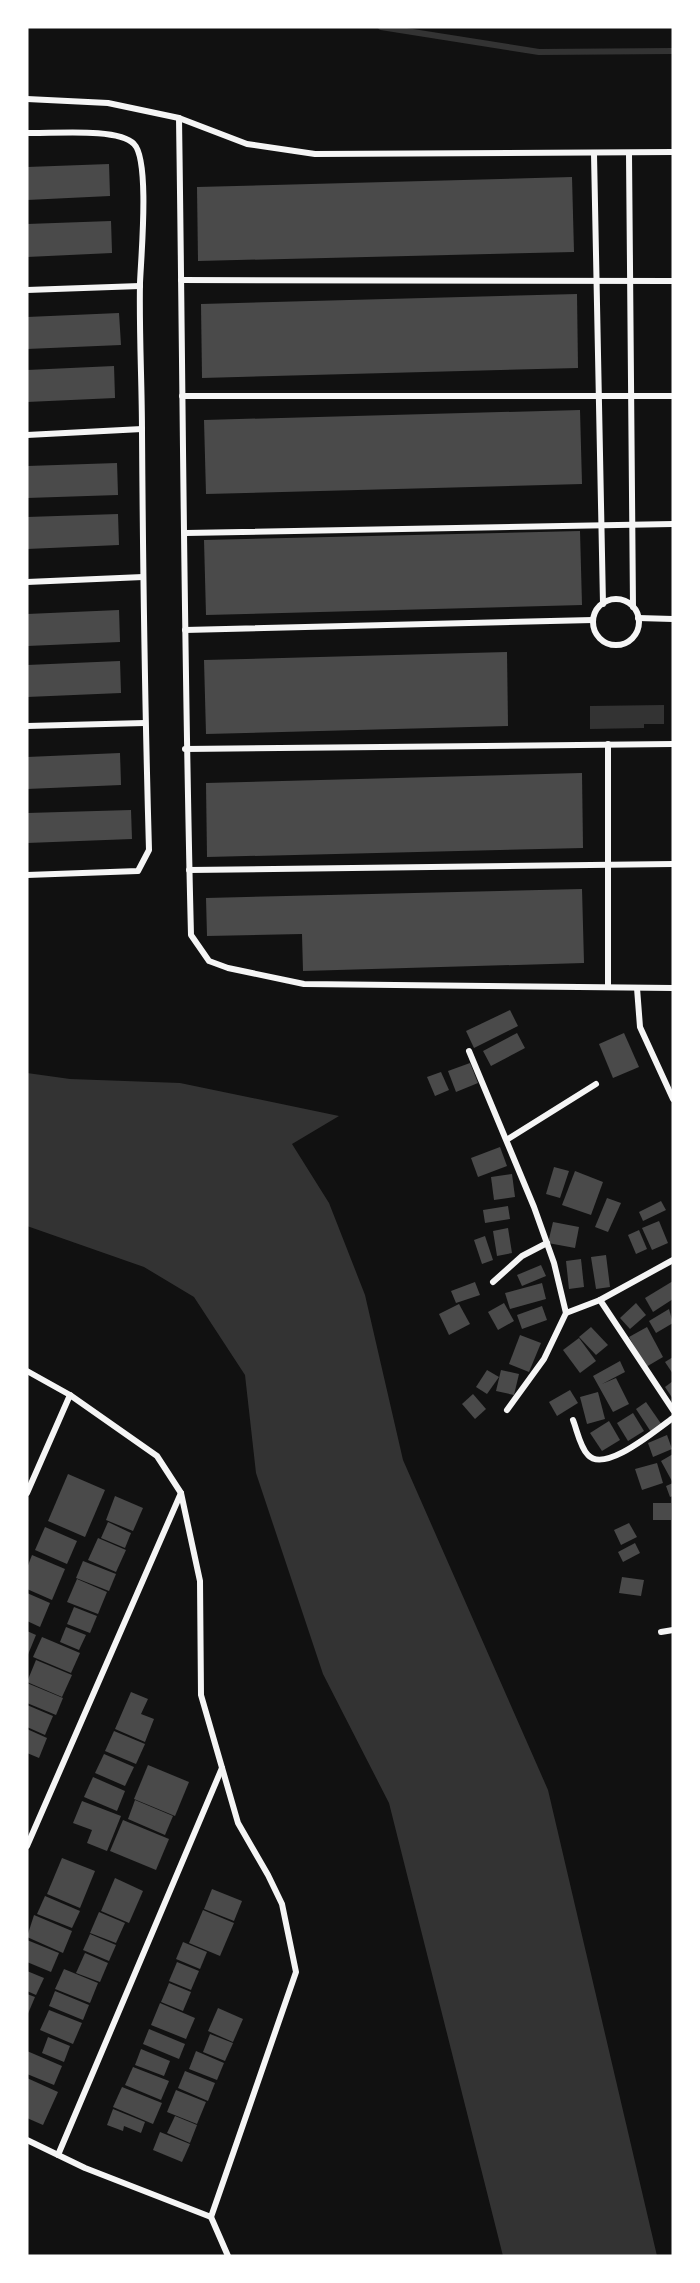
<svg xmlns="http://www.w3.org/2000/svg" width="700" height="2283" font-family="'Titillium Web',sans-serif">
<rect width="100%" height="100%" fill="#111"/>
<g fill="#333">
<path d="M664,705V724H644V728L590,729V706Z"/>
<path d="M27,1073L70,1079L180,1083L339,1116L292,1144L329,1203L365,1295L403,1460L548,1790L657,2256H503L389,1803L323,1674L256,1473L245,1375L194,1297L144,1267L27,1226Z"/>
</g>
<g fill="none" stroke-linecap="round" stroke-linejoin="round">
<path stroke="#333" stroke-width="6" d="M381,27L539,52L673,51"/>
</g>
<g fill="#4a4a4a">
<path d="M109,164L110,196L27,200V167Z"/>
<path d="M572,177L574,252L198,261L197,187Z"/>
<path d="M111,221L112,253L27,257V224Z"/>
<path d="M577,294L578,368L202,378L201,304Z"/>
<path d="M119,313L121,345L27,349V317Z"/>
<path d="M114,366L115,398L27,402V370Z"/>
<path d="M580,410L582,484L206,494L204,420Z"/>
<path d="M117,463L118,495L27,498V466Z"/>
<path d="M118,514L119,545L27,549V517Z"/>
<path d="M580,531L582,605L206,615L204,540Z"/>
<path d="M119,610L120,642L27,646V614Z"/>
<path d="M507,652L508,726L206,734L204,660Z"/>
<path d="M120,661L121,693L27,697V665Z"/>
<path d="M120,753L121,785L27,789V757Z"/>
<path d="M582,773L583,848L207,857L206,783Z"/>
<path d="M131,810L132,839L27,843V813Z"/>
<path d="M582,889L584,963L303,971L302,934L207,936L206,898Z"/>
<path d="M510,1010L518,1026L474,1048L466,1031Z"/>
<path d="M517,1033L525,1048L491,1066L483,1051Z"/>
<path d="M624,1033L639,1067L613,1078L599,1044Z"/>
<path d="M470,1063L478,1083L456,1092L448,1071Z"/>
<path d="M441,1072L449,1090L435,1096L427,1077Z"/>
<path d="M500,1147L507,1166L478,1177L471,1158Z"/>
<path d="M554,1167L569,1171L560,1198L546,1194Z"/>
<path d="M575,1171L603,1182L591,1215L562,1205Z"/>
<path d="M512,1174L515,1197L494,1200L491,1177Z"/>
<path d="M607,1198L621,1203L608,1232L595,1227Z"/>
<path d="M661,1201L666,1210L643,1221L639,1212Z"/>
<path d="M508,1206L510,1219L485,1223L483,1210Z"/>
<path d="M659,1221L668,1243L652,1250L642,1228Z"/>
<path d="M553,1222L579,1227L575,1248L548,1243Z"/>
<path d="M508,1228L512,1253L497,1256L493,1231Z"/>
<path d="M639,1230L647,1249L636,1254L628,1235Z"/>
<path d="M485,1236L493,1260L482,1264L474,1240Z"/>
<path d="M606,1255L610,1287L596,1289L591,1257Z"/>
<path d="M581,1259L584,1287L569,1289L566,1261Z"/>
<path d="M541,1265L546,1276L522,1286L517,1275Z"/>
<path d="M673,1281V1299L653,1312L645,1298Z"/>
<path d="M475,1282L480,1295L456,1303L451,1291Z"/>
<path d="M542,1283L546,1299L510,1309L505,1293Z"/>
<path d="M504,1303L514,1321L498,1330L488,1312Z"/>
<path d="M636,1303L646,1315L630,1329L620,1318Z"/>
<path d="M459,1304L470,1324L449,1335L439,1314Z"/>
<path d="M542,1306L547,1320L522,1329L517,1315Z"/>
<path d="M669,1309L673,1323L656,1333L649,1321Z"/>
<path d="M591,1327L608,1345L596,1355L579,1337Z"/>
<path d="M647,1327L663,1357L646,1367L629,1337Z"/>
<path d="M520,1335L541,1343L529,1372L509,1364Z"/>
<path d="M579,1338L596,1361L580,1373L563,1350Z"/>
<path d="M673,1357V1374L665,1362Z"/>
<path d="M620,1361L625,1372L602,1384L616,1378L629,1404L613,1412L593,1376Z"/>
<path d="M487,1370L499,1377L487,1394L476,1387Z"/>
<path d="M501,1370L519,1374L514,1395L496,1391Z"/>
<path d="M673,1381V1399L665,1387Z"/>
<path d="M570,1390L578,1403L557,1416L549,1402Z"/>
<path d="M598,1392L605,1419L587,1424L580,1397Z"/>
<path d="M473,1394L486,1409L475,1419L462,1404Z"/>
<path d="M646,1402L662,1425L651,1432L636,1409Z"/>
<path d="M633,1413L644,1431L628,1441L617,1423Z"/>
<path d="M609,1421L620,1440L602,1451L590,1433Z"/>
<path d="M667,1435L672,1449L653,1457L648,1443Z"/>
<path d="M673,1454V1496L670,1497L666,1486L673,1483L661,1461Z"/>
<path d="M657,1463L663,1483L642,1490L635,1469Z"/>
<path d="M68,1474L105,1490L85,1537L48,1521Z"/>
<path d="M115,1496L143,1508L133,1531L106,1520Z"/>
<rect x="653" y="1503" width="18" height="17"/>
<path d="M108,1522L131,1533L125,1548L101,1538Z"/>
<path d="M629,1523L637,1537L621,1545L614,1530Z"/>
<path d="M45,1527L77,1541L67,1564L35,1550Z"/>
<path d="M98,1538L126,1550L116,1572L88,1560Z"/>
<path d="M635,1543L640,1553L623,1562L618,1552Z"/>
<path d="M32,1555L65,1569L52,1600L27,1589V1568Z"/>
<path d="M83,1561L116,1574L109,1591L76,1578Z"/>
<path d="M622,1577L644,1580L641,1596L619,1593Z"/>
<path d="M77,1579L107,1592L98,1614L67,1602Z"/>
<path d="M27,1593L50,1603L40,1627L27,1621Z"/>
<path d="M74,1607L97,1616L90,1633L67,1624Z"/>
<path d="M66,1627L86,1635L79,1650L60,1642Z"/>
<path d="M27,1631L36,1635L27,1657Z"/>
<path d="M42,1637L80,1653L71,1673L33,1657Z"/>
<path d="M36,1660L72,1675L62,1697L27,1682Z"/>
<path d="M27,1683L63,1698L56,1715L27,1703Z"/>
<path d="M131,1692L148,1699L141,1714L154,1719L145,1742L115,1729Z"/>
<path d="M27,1705L53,1716L45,1735L27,1727Z"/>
<path d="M27,1729L47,1738L39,1758L27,1753Z"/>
<path d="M114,1731L145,1744L136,1764L105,1751Z"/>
<path d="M104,1754L134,1767L125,1786L95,1773Z"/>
<path d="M148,1765L189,1782L175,1816L134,1799Z"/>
<path d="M93,1777L125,1791L117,1811L84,1797Z"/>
<path d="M135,1800L173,1816L165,1835L128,1819Z"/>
<path d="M82,1801L121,1816L107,1851L87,1843L92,1830L73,1823Z"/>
<path d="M123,1820L169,1839L156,1870L110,1851Z"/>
<path d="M62,1858L95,1871L80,1908L47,1894Z"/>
<path d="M115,1878L143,1891L129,1923L101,1911Z"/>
<path d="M212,1889L242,1901L234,1921L204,1909Z"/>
<path d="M45,1896L80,1911L72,1928L37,1914Z"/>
<path d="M203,1910L234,1923L220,1956L189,1943Z"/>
<path d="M99,1912L125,1923L116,1943L90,1933Z"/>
<path d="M34,1915L72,1931L63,1953L27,1937Z"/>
<path d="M90,1934L116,1945L109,1961L83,1950Z"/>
<path d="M27,1940L59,1953L51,1972L27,1962Z"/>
<path d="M183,1942L207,1952L200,1969L176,1959Z"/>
<path d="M85,1953L108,1963L100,1982L76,1973Z"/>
<path d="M177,1962L199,1971L191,1990L169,1981Z"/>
<path d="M64,1969L98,1983L90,2003L55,1989Z"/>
<path d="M27,1971L44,1978L36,1995L27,1991Z"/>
<path d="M169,1983L191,1992L183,2011L161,2002Z"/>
<path d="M55,1991L89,2005L83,2020L49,2006Z"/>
<path d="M27,1994L35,1997L27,2016Z"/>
<path d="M160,2003L195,2018L186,2039L151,2025Z"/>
<path d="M218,2008L243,2019L233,2042L208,2031Z"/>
<path d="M49,2010L82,2023L73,2044L40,2030Z"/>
<path d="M149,2029L185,2044L179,2059L143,2044Z"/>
<path d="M210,2034L233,2043L225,2061L203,2052Z"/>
<path d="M48,2037L70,2046L64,2062L42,2053Z"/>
<path d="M141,2049L170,2061L164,2076L135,2065Z"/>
<path d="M27,2051L62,2066L54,2085L27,2074Z"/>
<path d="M196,2051L224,2063L217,2080L189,2069Z"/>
<path d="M133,2067L169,2081L161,2100L125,2085Z"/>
<path d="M185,2071L215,2083L208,2101L178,2088Z"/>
<path d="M27,2078L58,2092L43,2125L27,2118Z"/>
<path d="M122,2087L162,2103L153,2124L113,2107Z"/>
<path d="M176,2090L206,2102L197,2124L167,2112Z"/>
<path d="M113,2109L145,2122L141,2133L124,2126L123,2131L107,2125Z"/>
<path d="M175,2116L197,2125L190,2143L167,2133Z"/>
<path d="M160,2132L190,2144L182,2162L153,2150Z"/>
</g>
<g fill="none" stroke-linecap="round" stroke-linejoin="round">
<g stroke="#f5f5f5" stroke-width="6">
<path d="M27,99L108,103L179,118L247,144L315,154L673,152"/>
<path d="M179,118C183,390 184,663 191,935L209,961L228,968L304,984L673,988"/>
<path d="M27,133C50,134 118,127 134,144C150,160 141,257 140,283C139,333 142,383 142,433C143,572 145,711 149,850L138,871L27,875"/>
<path d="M594,154L603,604"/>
<path d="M629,154L633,607"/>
<path d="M181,280L673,281"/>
<path d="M27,290L140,286"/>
<path d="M182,396H673"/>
<path d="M27,435L142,429"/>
<path d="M186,533L673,524"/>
<path d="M27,582L143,577"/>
<circle cx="616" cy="622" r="23"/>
<path d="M638,618L673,619"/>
<path d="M185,630L593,620"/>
<path d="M27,726L145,723"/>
<path d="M185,749L673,744"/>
<path d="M189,870L673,864"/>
<path d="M608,985V744"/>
<path d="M637,988L640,1027L673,1099"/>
<path d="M469,1051L534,1207L554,1263L566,1313L600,1300L673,1410"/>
<path d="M508,1139L596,1084"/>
<path d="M493,1282L522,1256L547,1243"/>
<path d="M600,1300L673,1260"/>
<path d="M27,1371L70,1395L157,1456L181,1493L200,1581L201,1695L238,1823L268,1875L282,1904L296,1972L211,2217L85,2168L27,2140"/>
<path d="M507,1410L544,1359L566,1313"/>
<path d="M573,1420C577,1430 580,1447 588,1455C605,1474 657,1429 673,1418"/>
<path d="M27,1493L70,1395"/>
<path d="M661,1632L673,1630"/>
<path d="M27,1846L181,1493"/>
<path d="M58,2155L222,1768"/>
<path d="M211,2217L228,2256"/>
</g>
</g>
<rect width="700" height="2283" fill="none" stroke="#ffffff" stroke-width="57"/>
</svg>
